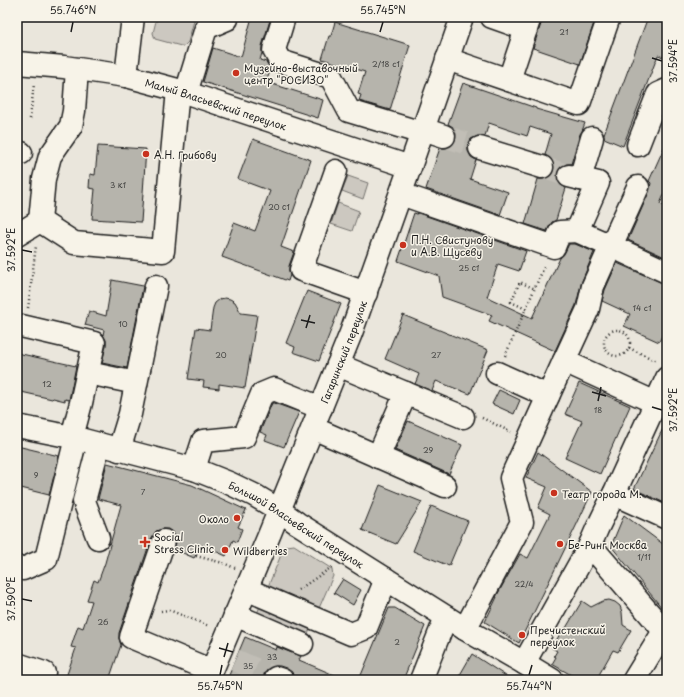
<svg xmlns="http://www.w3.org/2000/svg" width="684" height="697" font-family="'Playpen Sans',sans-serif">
<rect width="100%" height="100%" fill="#eae6dc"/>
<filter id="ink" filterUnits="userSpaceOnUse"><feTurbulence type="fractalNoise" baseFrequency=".025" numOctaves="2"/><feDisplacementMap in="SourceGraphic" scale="8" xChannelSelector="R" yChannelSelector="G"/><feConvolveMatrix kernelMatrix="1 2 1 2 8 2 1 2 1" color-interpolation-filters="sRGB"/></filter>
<g filter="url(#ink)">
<g fill="#ccc8c0" stroke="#74726e">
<path d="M157,17H195L188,42L184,46H181L155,39L153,33Z"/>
<path d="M348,176L368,183L363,199L342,191Z"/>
<path d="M338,203L359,211L352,231L331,224Z"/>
<path d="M294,545L332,569L333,576L306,638L256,616L283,550L287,546Z"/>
</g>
<g fill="#b6b4ac" stroke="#1c1c1c">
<path d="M252,17H271L262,46V53L260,60L266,62L271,69L266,82L323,100L318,118L203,82L213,48L241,57Z"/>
<path d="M542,17H596L580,64L533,48L542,21Z"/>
<path d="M648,17H667V48L663,57L658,55L623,146L604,138V134Z"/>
<path d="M335,22L410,45L390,110L359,101L361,95L358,94L365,72L322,59L329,36H331Z"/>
<path d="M463,83L536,108V109L585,123L582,131L580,134L571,164H565L560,167L557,173V180L561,185L566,188L556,220L552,222L549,227L547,231L525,224L538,179H544L550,176L554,170V165L551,159L545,155L551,134L530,127L527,136L489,123L485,136H478L471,139L468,145V151L471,157L476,160L470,179L508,192L500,215L426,189L440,148H447L453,145L456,140V133L453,127L448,124Z"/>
<path d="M253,139L311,160L281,247L294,252L289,266V272L290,275L288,281L222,257L234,223L255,231L270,191L238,179Z"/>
<path d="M667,141V191L666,190L660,204L667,207V258L628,240L649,192L651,183L649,181Z"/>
<path d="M98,146L146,149L141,222L92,219L95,189L89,188L90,174L95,175Z"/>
<path d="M414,213L417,214L418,213L526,251L519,271L498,264L487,297L532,318L560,258L562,256L565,252L569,244H575L594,252L582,281L576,305L555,351L489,321L492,315L442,297L439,276L398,261Z"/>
<path d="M617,263L662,283L667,284V325L659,342L624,326L630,314L602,301L605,290Z"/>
<path d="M112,280L143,286L127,368L102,363L106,345V340L103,335L104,330L85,325L89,311L106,316Z"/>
<path d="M307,291L341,304L319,361L293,352L295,347L286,343Z"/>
<path d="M225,298L230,299L235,302L241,313L257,315L245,388L219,384V389L212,388L203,387L204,381L188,379L196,328L210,330L213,308L215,303L220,299Z"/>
<path d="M403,315L488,350L470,394L436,381L432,391L415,384L419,374L385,359Z"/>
<path d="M17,353L76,366L69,400L65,399V401L53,398L52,399L17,391Z"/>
<path d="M579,383L630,406L600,474L565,458L582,421L565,414Z"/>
<path d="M499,390L520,400L514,414L492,404Z"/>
<path d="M272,403H274L299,412L284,447L265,440L267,435L260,432Z"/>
<path d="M667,420V504L634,489Z"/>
<path d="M408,421L462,445L449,474L395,450Z"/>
<path d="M17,446L59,456L49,495L17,487Z"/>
<path d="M538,452L592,492L576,526L519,643L485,622L497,597H496L520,554L528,558L550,514L538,508L547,487L526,478Z"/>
<path d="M107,463L192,485L246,510L238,527L242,529L237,542L233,540L226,556L202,545L194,558L174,549L176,539L173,533L168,529H162L156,531L151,539L119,633V639L121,645L109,680H65L76,648L71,647L78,626L83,628L92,601L87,600L94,580L98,582L105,563L121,505L98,499Z"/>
<path d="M380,485L422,502L396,544L362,530Z"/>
<path d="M431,506L468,521L449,566L413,551Z"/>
<path d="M624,515L667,547V614L611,546Z"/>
<path d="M343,579L361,590L353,605L334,593Z"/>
<path d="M609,600L615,602L620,606L622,612L623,625L631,630L618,652L613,650L596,680H580L552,664L556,657L554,656L557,651L552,648L561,632L563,633L582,601L591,607L603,601Z"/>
<path d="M389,608H395L425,626L403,680H359Z"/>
<path d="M245,637L276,650L277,647L297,655L301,656L299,660L346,680H296L294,679L292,672L286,668L280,666H274L267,669L264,674V680H227Z"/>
<path d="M472,654L512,680H457Z"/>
</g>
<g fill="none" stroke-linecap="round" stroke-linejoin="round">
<g stroke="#c1beb6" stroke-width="22" stroke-dasharray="22 11" stroke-linecap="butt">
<path d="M444,136L480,148"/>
<path d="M542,167L569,176"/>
<path d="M235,660L276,678"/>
</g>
<defs>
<g id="minor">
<path d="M284,17L274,50L280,61L331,77L349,111L422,133"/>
<path d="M492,17L526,29L530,17"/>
<path d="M447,59L579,104L609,17"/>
<path id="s1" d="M17,63L64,67L126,76L178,90L410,167"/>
<path d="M126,76L133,17"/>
<path d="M509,80L526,29"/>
<path d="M186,93L206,28L227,19"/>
<path d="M423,129L444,136"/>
<path d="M638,145L658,94L667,90"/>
<path d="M480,148L542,167"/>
<path d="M17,152L21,153"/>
<path d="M336,171L301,270L366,293"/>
<path d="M580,179L592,138"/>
<path d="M638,187L611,246L667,272"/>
<path d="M401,194L554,247L560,232L577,231"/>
<path d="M40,221L74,243L163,251L178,90"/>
<path d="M40,221L44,179L50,156L71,126L74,111L77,69"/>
<path d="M17,235L40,221"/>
<path d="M17,325L94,343L81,403L72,437"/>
<path d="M564,361L588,309L593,286L611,246L577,231L598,183L569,176"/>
<path d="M338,365L463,417"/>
<path d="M88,373L136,383"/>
<path d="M497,373L548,396"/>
<path id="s2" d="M17,426L72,437L194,469L229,483L254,495L279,510L297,523L470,632L524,663L552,680"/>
<path d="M313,428L445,486"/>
<path d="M119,450L130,414L156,286"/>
<path d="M378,457L406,393"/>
<path d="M194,469L203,441L244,437L262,394L274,389L321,408"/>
<path d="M614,494L667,518"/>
<path d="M98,538L84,501L99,444"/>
<path d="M164,541L131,637L212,671"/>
<path d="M590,545L667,634"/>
<path d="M17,567L23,569L46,559L76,438"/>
<path d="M246,589L351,634L366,628L386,579"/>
<path d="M235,615L302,644"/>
<path d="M465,629L522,522L511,478L564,361L656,403"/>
<path d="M524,663L590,545L597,529L614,494L667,378"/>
<path d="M17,664L44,673L42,680"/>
<path d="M276,678L282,680"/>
<path id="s3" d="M208,680L270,533L351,333L410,167L462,17"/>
<path d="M421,680L446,617"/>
<path d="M634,680L664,631"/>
</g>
</defs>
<use href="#minor" stroke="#1c1c1c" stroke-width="25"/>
<g stroke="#1c1c1c" stroke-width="2.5" stroke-dasharray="1 3" stroke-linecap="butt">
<path d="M30,119L34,84"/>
<path d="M28,308L36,246"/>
<path d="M526,309L511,302L520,282L535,289"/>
<circle cx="617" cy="343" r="13"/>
<path d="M629,348L657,361"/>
<path d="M505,356L545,265"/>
<path d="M482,418L511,432"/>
<path d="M196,556L223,563L235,568"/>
<path d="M298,590L332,567"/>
<path d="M161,611L169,610L209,626"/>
</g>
<use href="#minor" stroke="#f7f3e8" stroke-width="22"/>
</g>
</g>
<path fill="none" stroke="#1c1c1c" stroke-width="1.5" d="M71,32L73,22M380,32L383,22M652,58L662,61M22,250L32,252M301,320L315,323M306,328L310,315M592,392L606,396M598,401L601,387M652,407L662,410M22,599L32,601M219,648L233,652M224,657L228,643M220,675L222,665M529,675L532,665"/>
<g fill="#c8321e" stroke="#f7f3e8" stroke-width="1.5">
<circle cx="236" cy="73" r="4"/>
<circle cx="146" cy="154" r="4"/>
<circle cx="403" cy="245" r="4"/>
<circle cx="554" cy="493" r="4"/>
<circle cx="237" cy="518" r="4"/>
<path d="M143 536h4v4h4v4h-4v4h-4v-4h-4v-4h4z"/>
<circle cx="560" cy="544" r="4"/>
<circle cx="225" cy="550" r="4"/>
<circle cx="522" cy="635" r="4"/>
</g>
<g text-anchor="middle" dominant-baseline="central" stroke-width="3" stroke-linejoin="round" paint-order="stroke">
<g font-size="8" fill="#424240">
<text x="564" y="32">21</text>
<text x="386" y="64">2/18 с1</text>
<text x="118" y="185">3 к1</text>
<text x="279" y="207">20 с1</text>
<text x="469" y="268">25 с1</text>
<text x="642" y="308">14 с1</text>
<text x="123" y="324">10</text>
<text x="221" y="355">20</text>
<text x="436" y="355">27</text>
<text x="47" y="384">12</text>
<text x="598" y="410">18</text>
<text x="428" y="450">29</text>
<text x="36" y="475">9</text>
<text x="143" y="492">7</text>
<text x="644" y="557">1/11</text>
<text x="524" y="584">22/4</text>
<text x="103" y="622">26</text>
<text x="397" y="642">2</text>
<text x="272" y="657">33</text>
<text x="248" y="666">35</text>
</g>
<g font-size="10" fill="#1c1c1c" stroke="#f7f3e8" text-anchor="start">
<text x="244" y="67">Музейно-выставочный<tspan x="244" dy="12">центр "РОСИЗО"</tspan></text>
<text x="154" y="154">А.Н. Грибову</text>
<text x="411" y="239">П.Н. Свистунову<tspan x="411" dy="12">и А.В. Щусеву</tspan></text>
<text x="562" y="493">Театр города М.</text>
<text x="229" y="518" text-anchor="end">Около</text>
<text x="154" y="536">Social<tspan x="154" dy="12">Stress Clinic</tspan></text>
<text x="568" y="544">Бе-Ринг Москва</text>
<text x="233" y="550">Wildberries</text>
<text x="530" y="629">Пречистенский<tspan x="530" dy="12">переулок</tspan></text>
</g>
<g font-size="10" fill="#1c1c1c" stroke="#f7f3e8">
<text stroke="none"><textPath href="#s1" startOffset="204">Малый Власьевский переулок</textPath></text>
<text stroke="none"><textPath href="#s3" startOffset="355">Гагаринский переулок</textPath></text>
<text stroke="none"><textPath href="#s2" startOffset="299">Большой Власьевский переулок</textPath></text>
</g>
</g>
<rect width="684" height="697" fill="none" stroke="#f7f3e8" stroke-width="44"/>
<rect x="22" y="22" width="640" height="653" fill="none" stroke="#1c1c1c" stroke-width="1.5"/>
<g font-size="10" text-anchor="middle" fill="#1c1c1c">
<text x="73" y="14">55.746°N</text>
<text x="383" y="14">55.745°N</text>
<text transform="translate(673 61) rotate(-90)" y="4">37.594°E</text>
<text transform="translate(11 250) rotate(-90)" y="4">37.592°E</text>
<text transform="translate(673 410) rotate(-90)" y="4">37.592°E</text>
<text transform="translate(11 599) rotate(-90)" y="4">37.590°E</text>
<text x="220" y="690">55.745°N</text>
<text x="529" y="690">55.744°N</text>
</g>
</svg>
